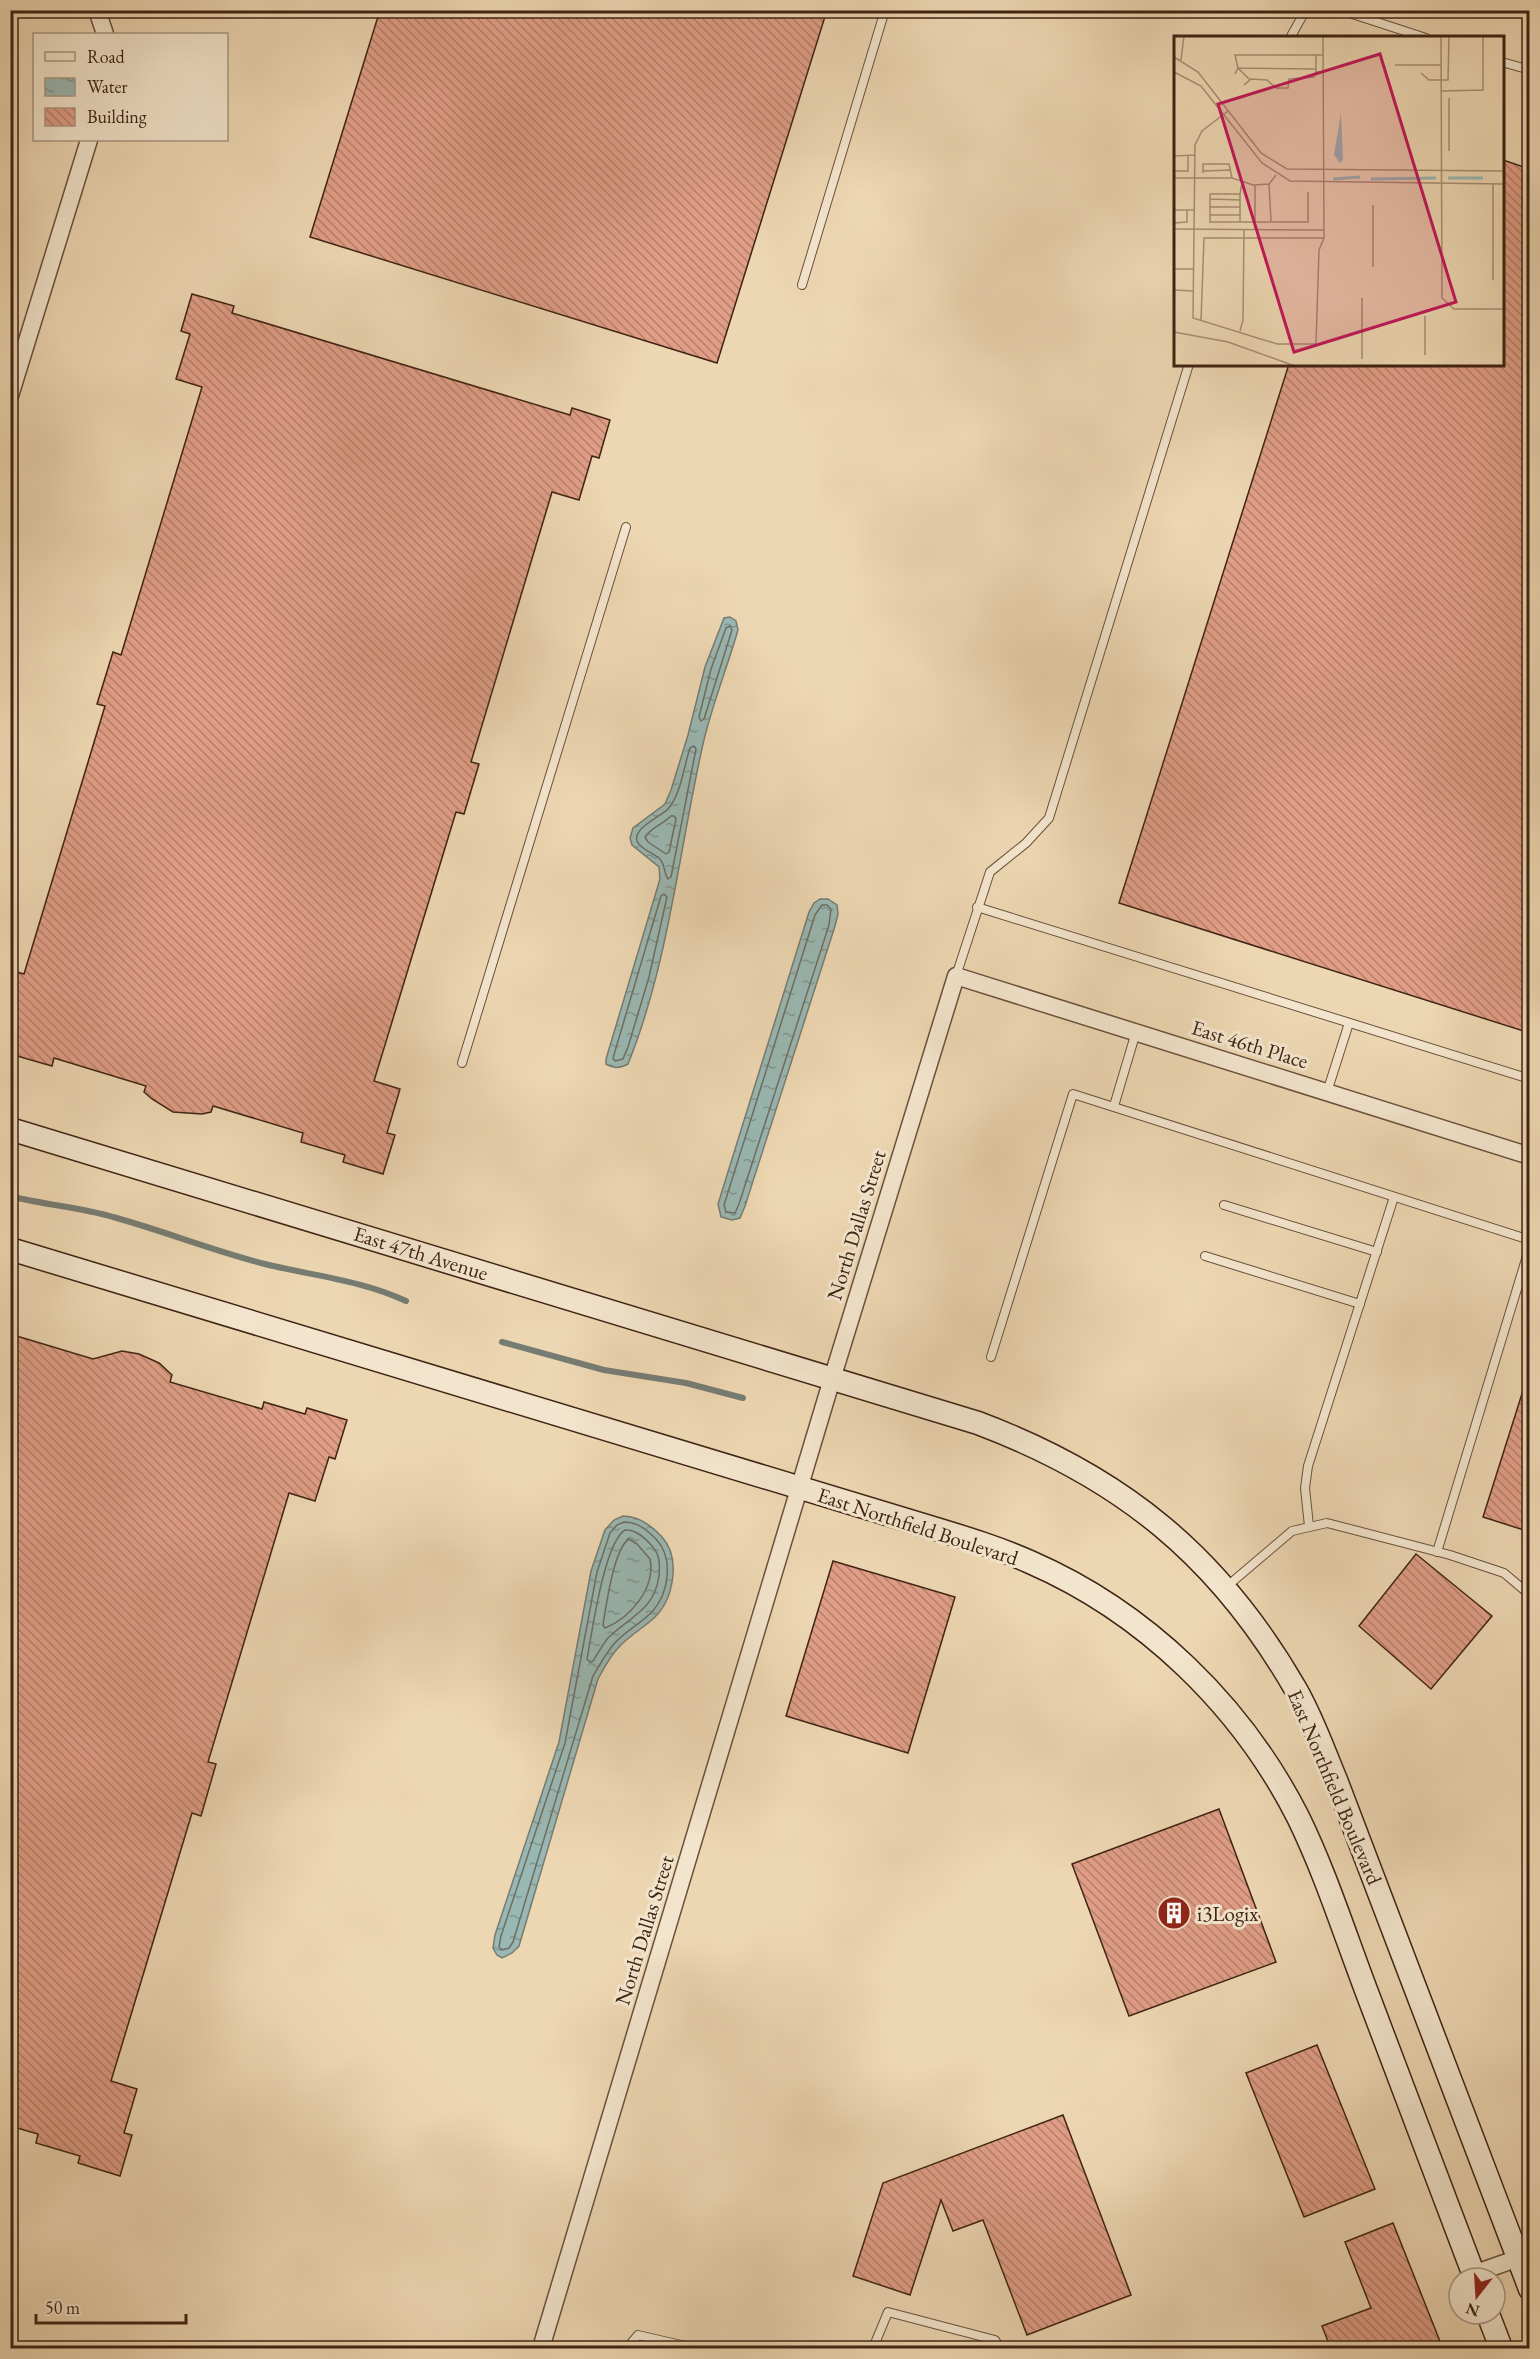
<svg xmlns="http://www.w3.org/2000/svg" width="1540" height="2359" font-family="'EB Garamond',serif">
<defs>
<pattern id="water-ripples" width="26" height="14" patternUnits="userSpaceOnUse" patternTransform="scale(1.5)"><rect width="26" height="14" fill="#9ab8b3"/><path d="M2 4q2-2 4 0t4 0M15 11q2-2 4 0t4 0" fill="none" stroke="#7f9590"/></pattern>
<pattern id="building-back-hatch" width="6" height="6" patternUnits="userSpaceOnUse" patternTransform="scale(1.5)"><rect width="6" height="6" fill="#e09e86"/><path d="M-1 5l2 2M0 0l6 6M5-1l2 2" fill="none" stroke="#b7806c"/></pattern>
</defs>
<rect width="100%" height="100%" fill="#edd7b2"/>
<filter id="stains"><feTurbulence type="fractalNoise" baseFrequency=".00333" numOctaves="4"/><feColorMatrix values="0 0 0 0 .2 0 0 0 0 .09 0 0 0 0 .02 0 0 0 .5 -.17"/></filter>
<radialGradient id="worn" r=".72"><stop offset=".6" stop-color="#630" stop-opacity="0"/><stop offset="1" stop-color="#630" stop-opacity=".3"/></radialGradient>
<g fill="url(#water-ripples)" stroke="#767c73" stroke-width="1.5">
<path d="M730,617L736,621L738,630C727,668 712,705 703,744C679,850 669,962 628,1064C620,1068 614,1069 606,1064V1059L660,879L659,867L632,845L630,838L633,828L665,804L671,790L688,735L705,667L724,618Z"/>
<path d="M820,899H828L837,905L838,914L835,926L745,1206L740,1218L732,1220L721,1217L718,1204L809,912L814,903Z"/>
<path d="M623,1516C639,1516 651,1525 662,1537C681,1558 674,1599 654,1618C643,1628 629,1636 619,1647C610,1656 604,1668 598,1679L519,1946L512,1953L502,1958L497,1955L493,1948L495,1935L559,1742L591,1571L605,1530L614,1520Z"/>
</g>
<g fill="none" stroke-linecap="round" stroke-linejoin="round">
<g stroke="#6c6e64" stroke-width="1.5">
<path d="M730,626L732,630L704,719L701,721L699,717L711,669L726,628Z"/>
<path d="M694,746L696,749L671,877L668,879C663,872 666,865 659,858C653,853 640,849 637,841C633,828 660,817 668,809C681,794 684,766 690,748Z"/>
<path d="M671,816H674L676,819L669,852L666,854L648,842L645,837C651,828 663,824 671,816Z"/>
<path d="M664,894L667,897L649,977L628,1047L623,1059L615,1061L613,1058L661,896Z"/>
<path d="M822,905H827L831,909L829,925L739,1204L735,1213L726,1212L724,1205L815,915Z"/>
<path d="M624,1522C638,1522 647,1530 656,1539C674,1558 669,1593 652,1612C640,1624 624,1632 613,1645C605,1655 599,1666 593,1676L513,1942L509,1948L502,1950L499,1947L501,1936L565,1743L597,1572L610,1533L617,1525Z"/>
<path d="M625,1530C636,1529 645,1538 652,1546C660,1555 660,1564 659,1576C654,1611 630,1616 608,1638C602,1645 598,1654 593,1661L590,1662L587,1659C592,1633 604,1543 625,1530Z"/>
<path d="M629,1539L637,1544L650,1559C656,1588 630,1618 605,1628L603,1625C606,1606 614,1548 629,1539Z"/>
</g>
<g stroke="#767c73" stroke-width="6">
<path d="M10,1196C44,1205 80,1207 113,1217C164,1231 214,1251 265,1264C313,1276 361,1280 406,1301"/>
<path d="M502,1342L604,1370L686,1383L743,1398"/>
</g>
</g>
<g fill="url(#building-back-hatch)" stroke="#3f2314" stroke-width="1.5">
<path d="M380,10H827L717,363L310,237Z"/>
<path d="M1503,160L1530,169V1033L1119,903L1289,364H1503Z"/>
<path d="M192,294L234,306L232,313L570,415L572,408L610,420L599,458L592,456L579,500L552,492L471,762L479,764L464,814L456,812L374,1081L400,1089L387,1133L395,1135L383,1174L343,1162L345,1155L301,1142L303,1133L213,1106L211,1112L202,1114L173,1112L152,1099L144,1092L146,1086L54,1058L52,1066L10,1054V970L24,974L105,706L97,704L113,652L121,655L202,387L176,379L190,334L181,331Z"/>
<path d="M10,1334L93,1359L122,1351L139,1354L159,1363L172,1375L170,1382L262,1409L264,1402L305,1414L307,1408L347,1420L335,1459L329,1457L315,1501L289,1493L208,1762L216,1764L201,1816L192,1813L111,2081L137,2089L124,2133L132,2135L120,2176L78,2163L80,2156L36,2143L38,2134L10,2126Z"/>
<path d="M1526,1381H1530V1532L1483,1517Z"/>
<path d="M1416,1554L1492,1616L1431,1689L1359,1626Z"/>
<path d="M833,1561L955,1597L908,1753L786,1716Z"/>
<path d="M1219,1809L1276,1962L1129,2016L1072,1864Z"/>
<path d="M1317,2045L1375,2189L1304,2217L1246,2073Z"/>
<path d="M1063,2115L1131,2295L1027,2335L983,2220L953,2231L941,2200L910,2295L853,2276L883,2183Z"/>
<path d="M1393,2223L1443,2349H1331L1322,2326L1371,2308L1345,2242Z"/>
</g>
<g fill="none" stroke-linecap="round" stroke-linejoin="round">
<defs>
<g id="service">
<path d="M1340,10L1426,38"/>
<path d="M1290,38L1304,13L1311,10"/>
<path d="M1502,62L1530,70"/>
<path d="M802,285L885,10"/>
<path d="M977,907L1530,1079"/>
<path d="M956,976L990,872L1026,843L1049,818L1189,364"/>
<path d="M462,1063L626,527"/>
<path d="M1327,1092L1349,1023"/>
<path d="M1114,1106L1136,1032"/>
<path d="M1224,1205L1377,1252"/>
<path d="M1205,1256L1360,1304"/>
<path d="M991,1357L1073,1094L1530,1240"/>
<path d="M1309,1526L1305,1488L1308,1466L1394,1197"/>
<path d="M1437,1552L1530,1246"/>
<path d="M1225,1588L1292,1531L1327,1523L1450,1555L1504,1573L1530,1595"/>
<path d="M627,2348L638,2335L694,2348"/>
<path d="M873,2348L888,2312L995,2340L1000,2348"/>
</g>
<g id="minor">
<path d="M97,10L105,34"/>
<path d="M10,396L89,140"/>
<path d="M1473,2274L1530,2254"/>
<path d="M541,2348L832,1379L956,976L1530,1156"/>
</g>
<g id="secondary">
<path d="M10,1129L978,1423C1121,1477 1218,1555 1295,1688C1312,1717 1323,1749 1336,1780L1530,2289"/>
<path d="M10,1249L933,1528C966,1538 999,1548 1030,1562C1145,1612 1241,1705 1298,1817C1325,1872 1344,1932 1366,1990C1402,2086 1439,2182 1475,2278"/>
<path d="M1488,2314L1501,2348"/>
</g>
</defs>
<use href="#service" stroke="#6a503c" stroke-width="10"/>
<use href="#minor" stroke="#6a503c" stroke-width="19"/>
<use href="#secondary" stroke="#3f2314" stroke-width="25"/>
<use href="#service" stroke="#f3e5cd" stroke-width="8"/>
<use href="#minor" stroke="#f3e5cd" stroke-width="16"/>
<use href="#secondary" stroke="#f3e5cd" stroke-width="22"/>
</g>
<defs>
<symbol id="building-disc" viewBox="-11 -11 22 22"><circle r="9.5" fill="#8f2418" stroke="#f3e5cd"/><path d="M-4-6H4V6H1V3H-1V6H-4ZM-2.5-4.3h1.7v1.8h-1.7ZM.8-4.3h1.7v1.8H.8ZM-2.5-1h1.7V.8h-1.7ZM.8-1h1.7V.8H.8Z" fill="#fff"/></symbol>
</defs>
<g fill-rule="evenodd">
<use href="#building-disc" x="1155" y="1894" width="38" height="38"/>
</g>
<g text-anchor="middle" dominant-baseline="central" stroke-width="6" stroke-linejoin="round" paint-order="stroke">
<g font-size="21" fill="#3f2314" stroke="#f3e5cd">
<text transform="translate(1250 1044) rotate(17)">East 46th Place</text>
<text transform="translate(856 1225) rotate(-73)">North Dallas Street</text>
<text transform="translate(421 1253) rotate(17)">East 47th Avenue</text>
<text transform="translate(918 1526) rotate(18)">East Northfield Boulevard</text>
<text transform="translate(1335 1787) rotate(67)">East Northfield Boulevard</text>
<text transform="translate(644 1930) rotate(-73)">North Dallas Street</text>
</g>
<g font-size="21" fill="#3f2314" stroke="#f3e5cd" text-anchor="start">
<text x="1197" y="1913">i3Logix</text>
</g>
</g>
<g transform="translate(1174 36)">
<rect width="330" height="330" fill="#edd7b2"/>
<path d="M167,77L169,124L166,127L160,119Z" fill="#9ab8b3"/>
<path fill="none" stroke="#9ab8b3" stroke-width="3" d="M274,142H309M159,143L186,141M197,143L262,142"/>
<path fill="none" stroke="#a78f73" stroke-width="1.5" d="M267,0L268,262L280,273H330M149,19H142V36H149M0,21L24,36L87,117L113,133L330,135M7,24L10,0M221,29H267M142,33L64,32L61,19H142M0,36L27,50L88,127L116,145L330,148M247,37L255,44H274L275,0M61,38L64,32L76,44M70,49L77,43L93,44L102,52H114L115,43L140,41L142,36M267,55L309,54V0M54,75L28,95L21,109L19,282L103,308H142L145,214L150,202L149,0M275,115V62M0,120L21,119M0,135H14V119M29,135L57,134M29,137V128H55L58,142M0,142H58L79,149L95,148L102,139M68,147L66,158H36V186H134V156M95,148L97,185M81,149V194M66,158V185M36,163L66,164M199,169V231M36,171H66M0,174H20M36,179H66M0,187L13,186V174M0,193L150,194M0,233H19M319,244V148M0,254L19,255M188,262V323M27,285L30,202H150M66,295L69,284L70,194M0,296L54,306L121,330M251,319V280"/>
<path fill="#c2185b" fill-opacity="0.15" stroke="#c2185b" stroke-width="3" d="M206,18L282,266L120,316L44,68Z"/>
<rect width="330" height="330" fill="none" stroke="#3f2314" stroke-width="3"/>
</g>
<rect width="1540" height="2359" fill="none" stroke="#edd7b2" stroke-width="36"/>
<rect x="12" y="12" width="1516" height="2335" fill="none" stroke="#3f2314" stroke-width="3"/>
<rect x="18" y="18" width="1504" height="2323" fill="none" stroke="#3f2314" stroke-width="1.5"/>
<rect x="33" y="33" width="195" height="108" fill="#f3e5cd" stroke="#ab9783" stroke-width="1.5"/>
<rect x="45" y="52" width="30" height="9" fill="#f3e5cd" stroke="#ab9783" stroke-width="1.5"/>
<text x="87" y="63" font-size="18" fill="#3f2314">Road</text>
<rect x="45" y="78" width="30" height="18" fill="url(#water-ripples)" stroke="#ab9783" stroke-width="1.5"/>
<text x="87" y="93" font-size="18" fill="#3f2314">Water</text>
<rect x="45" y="108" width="30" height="18" fill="url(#building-back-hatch)" stroke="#ab9783" stroke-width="1.5"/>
<text x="87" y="123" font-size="18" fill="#3f2314">Building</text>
<g transform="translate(1477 2296) rotate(197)"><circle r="28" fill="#f3e5cd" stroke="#ab9783" stroke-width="1.5"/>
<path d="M0-4.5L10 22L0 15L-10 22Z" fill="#8f2418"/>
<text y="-9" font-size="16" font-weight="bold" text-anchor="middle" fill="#3f2314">N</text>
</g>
<path d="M36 2314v9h150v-9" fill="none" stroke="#3f2314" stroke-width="3"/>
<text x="45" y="2314" font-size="18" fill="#3f2314" stroke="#f3e5cd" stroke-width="4.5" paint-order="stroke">50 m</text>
<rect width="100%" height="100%" filter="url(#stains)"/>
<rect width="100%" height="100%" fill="url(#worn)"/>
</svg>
